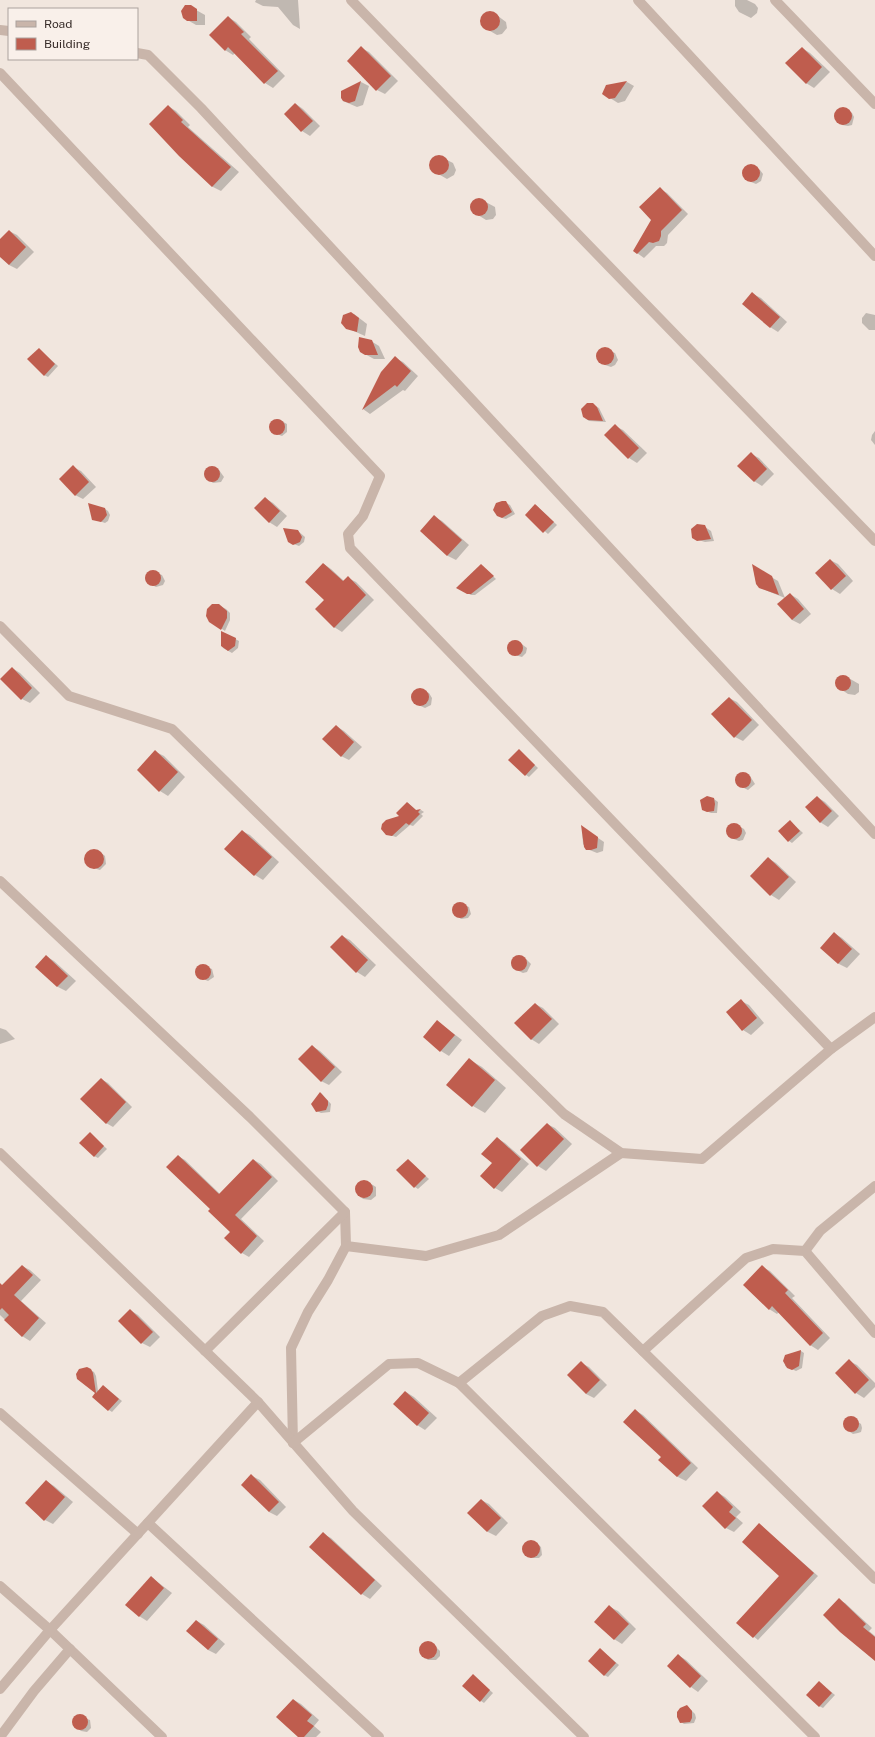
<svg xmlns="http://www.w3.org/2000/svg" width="875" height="1737" font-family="'Public Sans',sans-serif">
<rect width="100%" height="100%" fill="#f1e6de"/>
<g fill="#0003">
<path d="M256,0H298L300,29L293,25L278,7L263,6L255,2Z"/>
<path d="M735,0H747L755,4L758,8L757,13L751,18L739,12L735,6Z"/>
<path d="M189,6L205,15V25H196L184,18Z"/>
<path d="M494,13L506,22L507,28L502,34L497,35L483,27L482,18L485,14Z"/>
<path d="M228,17L236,22L251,37L249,39L285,76L273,88L265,83L235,53L233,55L225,50Z"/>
<path d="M361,48L369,52L398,81L385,94L377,90Z"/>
<path d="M802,48L810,53L830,72L814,88L806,83Z"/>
<path d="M361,82L369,86L363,105L357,107L343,101L342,92Z"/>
<path d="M627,82L634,86L625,101L618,103L610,98L606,86Z"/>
<path d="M296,104L303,109L320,126L310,136L302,131L285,114Z"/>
<path d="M168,106L176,111L190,125L188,127L239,172L221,191L213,187L180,156Z"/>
<path d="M840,109L852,113L854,117L852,125L848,126L842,125L835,119L836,112Z"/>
<path d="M439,156L453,163L456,170L454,175L447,179L433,171L430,162L433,157Z"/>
<path d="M749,166L760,170L763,174L761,181L756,184L751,182L744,176L745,168Z"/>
<path d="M660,189L667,193L688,214L668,235L667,243L664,246H656L644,258L637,253L652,220Z"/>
<path d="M482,200L495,207L496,215L493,219L486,220L473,212L471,207L474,202Z"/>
<path d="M9,231L17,235L34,252L17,269L9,265L0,256V240Z"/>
<path d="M753,294L761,298L787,322L778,332L770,327Z"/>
<path d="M866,313L875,315V330H869L862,323V318Z"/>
<path d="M354,314L367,324L365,336L347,328Z"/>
<path d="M371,341L379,346L385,359H374L361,352Z"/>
<path d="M39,349L58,366L48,377L44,375Z"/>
<path d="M603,349L615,353L618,360L615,365L611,367L605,365L598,359L599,352Z"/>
<path d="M395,358L403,362L418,376L405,391L403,390L370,414L363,409L382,372Z"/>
<path d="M595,406L599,408L606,422L589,421L585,418Z"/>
<path d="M278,419L287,424V432L282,436L271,432V423Z"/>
<path d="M615,426L623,430L647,453L637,463L629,458L608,438Z"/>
<path d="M875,431V445L871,440L872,435Z"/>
<path d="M751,454L759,458L774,474L762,486L754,481Z"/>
<path d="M73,467L81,471L96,487L83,499L75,495Z"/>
<path d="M209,468H215L219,470L224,477L221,482L213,483L209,480L204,475Z"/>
<path d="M265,498L273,503L287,516L277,527L269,522Z"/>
<path d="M506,503L510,505L515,514L506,519L502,518Z"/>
<path d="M536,505L557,525L548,534L526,515Z"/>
<path d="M105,509L108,511L110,515L108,521L105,523L93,519Z"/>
<path d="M434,517L442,521L469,545L456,560L448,556L421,531Z"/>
<path d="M702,525L711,531L714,541L705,542L695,539Z"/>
<path d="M298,531L305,537L304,542L299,546L291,543Z"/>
<path d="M830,560L838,564L853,581L840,594L832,589L816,573Z"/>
<path d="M324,564L331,569L344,581L348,578L356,582L374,600L342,632L334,627L325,600Z"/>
<path d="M481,565L496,579L475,595H471L458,588Z"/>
<path d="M753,566L778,581L785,598L760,588Z"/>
<path d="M151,571L162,575L165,581L163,585L156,587L148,583L145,579Z"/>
<path d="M790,594L798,599L811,614L800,624L792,620Z"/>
<path d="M216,604L226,609L230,613V620L225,631L210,621Z"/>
<path d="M222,632L239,641L238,648L232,653L223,648L221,643Z"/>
<path d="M516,640L527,648L526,653L522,657L511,654L508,649L511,643Z"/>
<path d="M12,668L20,673L40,693L30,703L22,699Z"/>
<path d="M845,676L859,684V692L855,695L848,694L836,686L838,677Z"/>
<path d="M420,689L429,693L432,698L431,705L425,708L416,704L412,698L413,693Z"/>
<path d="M729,698L737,702L759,725L743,741L735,737Z"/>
<path d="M336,726L344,731L362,747L349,760L341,756Z"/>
<path d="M519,750L538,768L529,777L526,775Z"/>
<path d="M156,752L164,756L185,777L168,796L160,791Z"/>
<path d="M741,773L750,776L755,784L748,790L736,784L737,776Z"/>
<path d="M817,797L825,802L839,816L828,827L820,822Z"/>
<path d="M714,799L718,802L717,813H711L706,811Z"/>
<path d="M408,803L417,811L421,810L424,812L421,814L423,816L413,826L410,825L396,837L386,834L401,816Z"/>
<path d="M790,821L803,833L792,843L789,841Z"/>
<path d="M735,824L744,829L746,833L743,840L739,841L731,838L727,833L728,826Z"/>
<path d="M582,827L604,842L603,851L597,853L587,849L583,844Z"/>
<path d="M242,831L250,835L279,862L263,880L255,875Z"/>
<path d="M91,850H97L105,856L106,864L100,870L90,867L85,860L86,854Z"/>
<path d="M768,858L776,863L796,882L779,900L771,895Z"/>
<path d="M459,903L469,907L471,914L468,918L461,919L453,913V906Z"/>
<path d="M834,933L842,938L860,954L847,968L839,964L821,948Z"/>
<path d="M342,936L350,940L376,965L365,977L357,972Z"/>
<path d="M46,956L54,961L76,981L66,991L58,987L37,967Z"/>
<path d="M517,956L526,959L531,964L527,972L523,973L512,968L511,962Z"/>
<path d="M201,965L212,969L214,977L208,981L198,977L196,972Z"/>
<path d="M741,1001L749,1005L764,1023L751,1035L743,1030L727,1012Z"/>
<path d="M535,1004L543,1008L559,1024L539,1044L531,1039Z"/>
<path d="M437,1021L462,1040L449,1056L441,1051Z"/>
<path d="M0,1028L6,1030L15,1039L0,1044Z"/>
<path d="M312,1046L320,1051L342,1072L329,1085L321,1081Z"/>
<path d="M470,1060L482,1067L506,1088L485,1113L473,1106Z"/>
<path d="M101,1079L108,1083L132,1107L113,1127L106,1123Z"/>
<path d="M321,1093L331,1104L330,1112L321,1113L317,1111Z"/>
<path d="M547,1124L555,1128L572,1144L546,1171L538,1166L522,1150Z"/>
<path d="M93,1136L107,1149L98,1158L94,1156Z"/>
<path d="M497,1138L505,1143L529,1164L502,1192L495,1188L493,1163Z"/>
<path d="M178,1156L185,1160L220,1194L254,1160L261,1164L278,1181L241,1219L264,1241L249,1257L242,1253L232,1232L211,1209Z"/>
<path d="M408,1160L429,1179L418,1189L415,1187Z"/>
<path d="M363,1181L368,1182L376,1187V1196L371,1200L363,1199L356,1192L358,1183Z"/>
<path d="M22,1266L30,1270L41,1280L21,1301L46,1323L30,1341L22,1336L0,1315V1289Z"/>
<path d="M762,1267L770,1271L795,1296L792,1298L830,1338L818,1350L810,1345L779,1312L777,1314L769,1309Z"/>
<path d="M130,1310L138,1315L160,1337L150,1347L142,1343Z"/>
<path d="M801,1351L804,1353L802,1368L796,1371L785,1366V1358L788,1355Z"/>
<path d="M849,1361L857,1365L875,1383V1387L864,1398L856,1393Z"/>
<path d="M581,1363L589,1367L607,1385L594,1398L586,1394Z"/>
<path d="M90,1370L94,1372L96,1376L98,1391L106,1388L122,1401L112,1412L109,1410L96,1393L78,1378Z"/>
<path d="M406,1392L414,1397L437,1418L425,1430L417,1425Z"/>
<path d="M635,1410L643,1415L698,1468L686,1481L678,1477L660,1460L663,1457Z"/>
<path d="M851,1417L861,1424L862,1428L861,1432L858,1433L853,1434L844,1428V1421Z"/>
<path d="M252,1476L260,1480L286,1507L277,1516L269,1512Z"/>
<path d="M46,1481L54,1486L73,1502L53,1524L45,1520Z"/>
<path d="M717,1492L725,1497L741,1512L736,1517L743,1523L734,1532L726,1528Z"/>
<path d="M481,1500L489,1504L508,1523L496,1536L488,1532L469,1513Z"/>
<path d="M760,1525L818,1576L758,1640L737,1623L781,1576Z"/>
<path d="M323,1534L331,1538L382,1586L370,1599L362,1594L311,1547Z"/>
<path d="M528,1541H533L541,1547L542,1555L539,1558H531L523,1552V1547Z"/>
<path d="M151,1577L172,1593L147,1621L139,1616Z"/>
<path d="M839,1600L845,1603L872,1628L869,1631L875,1636V1659Z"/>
<path d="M610,1607L618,1611L636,1629L622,1644L614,1639Z"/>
<path d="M197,1621L204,1625L225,1644L216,1654L208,1650Z"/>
<path d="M431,1642L440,1651V1656L436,1660H428L420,1654V1648L423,1643Z"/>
<path d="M600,1649L619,1665L608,1677L604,1675Z"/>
<path d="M678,1655L686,1660L708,1681L698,1692L691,1687Z"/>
<path d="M476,1678L493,1693L484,1703L481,1701Z"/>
<path d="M819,1682L835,1695L823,1708L819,1706Z"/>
<path d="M294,1700L301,1704L319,1720L314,1726L321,1732L316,1737H299Z"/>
<path d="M687,1706L695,1714L696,1718L694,1723L684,1724L681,1722Z"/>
<path d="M78,1716L90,1720L91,1728L87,1732L81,1731L73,1725L75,1719Z"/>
</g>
<g fill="#bf5d4e">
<path d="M185,5H191L197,9V21H187L183,18L181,11Z"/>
<circle cx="490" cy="21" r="10"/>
<path d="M228,16L244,32L241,34L278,71L264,84L228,47L225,51L209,35Z"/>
<path d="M361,46L391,76L376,91L347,61Z"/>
<path d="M802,47L822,67L806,84L785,63Z"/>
<path d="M361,81L355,101L349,103L343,101L341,98V91Z"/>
<path d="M627,81L615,98L609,99L602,94L606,85Z"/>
<path d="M295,103L313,121L301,132L284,114Z"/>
<path d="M168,105L183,120L181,122L231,167L212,187L179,156L149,124Z"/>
<circle cx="843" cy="116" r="9"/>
<circle cx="439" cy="165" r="10"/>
<circle cx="751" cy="173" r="9"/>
<path d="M660,187L682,210L661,231V236L659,241L653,243L649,242L637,254L633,251L651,220L639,207Z"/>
<circle cx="479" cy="207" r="9"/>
<path d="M9,230L26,247L9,265L0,257V239Z"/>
<path d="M752,292L780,317L770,328L742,304Z"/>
<path d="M351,312L359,318L357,332L346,329L341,323L343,315Z"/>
<path d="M359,337L372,340L378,355H365L360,352L358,347Z"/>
<circle cx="605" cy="356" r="9"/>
<path d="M39,348L55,364L44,376L27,359Z"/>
<path d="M395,356L411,371L397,387L395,385L362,410L381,372Z"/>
<path d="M587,403H593L597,407L603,421L588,420L583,417L581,409Z"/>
<circle cx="277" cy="427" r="8"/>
<path d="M615,424L639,448L628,459L604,435Z"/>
<path d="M751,452L767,469L754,482L737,466Z"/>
<path d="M73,465L89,482L75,496L59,479Z"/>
<circle cx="212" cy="474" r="8"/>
<path d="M265,497L280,511L269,523L254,508Z"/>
<path d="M502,501H506L512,512L502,518L497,516L493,510L496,503Z"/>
<path d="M88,503L105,508L107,515L104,519L101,522L92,520Z"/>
<path d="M535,504L554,522L543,533L525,515Z"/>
<path d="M434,515L462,540L447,556L420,531Z"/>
<path d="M697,524L705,525L711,539L697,541L692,538L691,529Z"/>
<path d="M283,528L298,530L302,537L300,542L293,545L288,542Z"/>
<path d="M830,559L846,576L831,590L815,573Z"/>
<path d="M323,563L343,581L348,576L366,595L334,628L315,609L324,600L305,582Z"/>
<path d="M481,564L494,576L471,594H467L456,588Z"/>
<path d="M752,564L772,576L779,595L759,588L756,584Z"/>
<circle cx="153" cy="578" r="8"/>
<path d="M790,593L804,609L792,620L777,604Z"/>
<path d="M212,604H219L227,611V618L221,630L209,622L206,616L207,609Z"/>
<path d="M221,631L236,638L235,646L228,651L221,646Z"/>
<circle cx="515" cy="648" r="8"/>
<path d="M12,667L32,688L21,700L0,679Z"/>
<circle cx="843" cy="683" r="8"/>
<circle cx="420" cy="697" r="9"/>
<path d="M729,697L752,720L734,738L711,714Z"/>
<path d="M336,725L354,742L341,757L322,739Z"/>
<path d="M519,749L535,765L525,776L508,760Z"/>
<path d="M155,750L178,772L159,792L137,770Z"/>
<circle cx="743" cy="780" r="8"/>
<path d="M707,796L714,798L715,804L714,811L707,812L702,810L700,800Z"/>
<path d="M817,796L832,811L820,823L805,807Z"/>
<path d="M407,802L416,810L421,809L418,812L420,814L409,825L406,823L392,836L386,835L381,829L382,824L386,820L399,816L396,813Z"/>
<path d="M790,820L800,831L788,842L778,831Z"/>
<circle cx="734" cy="831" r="8"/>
<path d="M581,825L598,837L597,848L591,850H586L584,847Z"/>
<path d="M242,830L272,857L254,876L224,849Z"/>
<circle cx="94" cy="859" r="10"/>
<path d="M768,857L789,877L770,896L750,876Z"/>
<circle cx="460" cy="910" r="8"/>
<path d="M834,932L852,949L838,964L820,948Z"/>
<path d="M342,935L368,960L356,973L330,947Z"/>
<circle cx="519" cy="963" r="8"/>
<path d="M46,955L68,976L57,987L35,967Z"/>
<circle cx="203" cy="972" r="8"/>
<path d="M741,999L757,1018L742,1031L726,1012Z"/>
<path d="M535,1003L552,1019L531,1040L514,1023Z"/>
<path d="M437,1020L455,1035L440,1052L423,1037Z"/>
<path d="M312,1045L335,1067L321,1082L298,1059Z"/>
<path d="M469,1058L495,1080L472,1107L446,1085Z"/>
<path d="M101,1078L126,1102L106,1124L80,1099Z"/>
<path d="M320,1092L328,1101V1105L326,1110L316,1112L311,1104Z"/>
<path d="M547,1123L564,1139L537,1167L520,1150Z"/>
<path d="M90,1132L104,1146L94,1157L79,1143Z"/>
<path d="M497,1137L521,1159L494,1189L480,1176L492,1163L481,1154Z"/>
<path d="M178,1155L219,1194L253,1159L272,1177L235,1215L257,1236L241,1254L224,1238L230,1232L208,1211L210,1209L166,1167Z"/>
<path d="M408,1159L426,1176L414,1188L396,1170Z"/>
<circle cx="364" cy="1189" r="9"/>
<path d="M22,1265L33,1275L14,1295L39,1318L22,1337L4,1320L9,1315L2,1308L0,1310V1283L2,1285Z"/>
<path d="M762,1265L788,1290L785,1293L823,1333L810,1346L772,1306L769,1310L743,1285Z"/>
<path d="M130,1309L153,1332L141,1344L118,1321Z"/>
<path d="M801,1350L799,1366L792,1370L787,1368L783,1361L785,1355Z"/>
<path d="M849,1359L869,1380L855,1394L835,1373Z"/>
<path d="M581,1361L600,1380L586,1394L567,1375Z"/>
<path d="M87,1367L91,1369L93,1373L96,1393L103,1385L119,1399L108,1411L92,1397L95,1393L77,1379L76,1374L79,1369Z"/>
<path d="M405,1391L429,1413L417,1426L393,1404Z"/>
<path d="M635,1409L691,1463L677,1477L658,1460L661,1457L623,1422Z"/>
<circle cx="851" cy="1424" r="8"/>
<path d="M251,1474L279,1502L269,1512L241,1485Z"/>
<path d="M46,1480L65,1497L44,1521L25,1503Z"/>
<path d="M717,1491L733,1507L729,1512L736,1518L725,1529L702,1506Z"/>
<path d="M481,1499L501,1518L487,1532L467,1513Z"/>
<path d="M759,1523L814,1573L753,1638L736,1623L779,1576L742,1542Z"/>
<path d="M323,1532L375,1580L361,1595L309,1547Z"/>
<circle cx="531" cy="1549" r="9"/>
<path d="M151,1576L164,1588L139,1617L125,1605Z"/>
<path d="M839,1598L866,1624L863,1627L875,1637V1661L840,1632L823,1615Z"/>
<path d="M609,1605L629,1624L614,1640L594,1622Z"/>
<path d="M196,1620L218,1639L208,1650L186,1631Z"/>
<circle cx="428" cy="1650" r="9"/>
<path d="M600,1648L616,1663L604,1676L588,1661Z"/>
<path d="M678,1654L701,1676L690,1688L667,1666Z"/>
<path d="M473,1674L490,1690L480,1702L462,1686Z"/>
<path d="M819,1681L832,1693L819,1707L806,1695Z"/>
<path d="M293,1699L312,1715L307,1721L314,1726L304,1737H298L276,1717Z"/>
<path d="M687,1705L692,1711V1718L690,1722L680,1723L677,1717V1712L680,1708Z"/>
<circle cx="80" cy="1722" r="8"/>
</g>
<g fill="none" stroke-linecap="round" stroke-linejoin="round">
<g stroke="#c9b5aa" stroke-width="10">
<path d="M351,0L875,541"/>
<path d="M638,0L875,256"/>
<path d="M775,0L875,104"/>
<path d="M0,30L9,31"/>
<path d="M137,53L148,55L201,108L875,834"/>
<path d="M0,73L380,476L363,516L348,534L350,548L831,1049"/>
<path d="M0,626L69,696L172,729L564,1114L621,1153L702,1159L831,1049L875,1017"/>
<path d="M0,881L250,1117L345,1212L346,1246L328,1280L308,1312L291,1348L293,1443"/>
<path d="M0,1153L258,1402L353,1511L584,1737"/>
<path d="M346,1246L426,1256L499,1235L621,1153"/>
<path d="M805,1251L820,1231L875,1186"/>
<path d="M205,1351L345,1212"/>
<path d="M643,1351L746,1258L773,1249L805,1251L875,1333"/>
<path d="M459,1383L815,1737"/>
<path d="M0,1413L138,1534"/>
<path d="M293,1443L389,1364L418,1363L459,1383L542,1316L570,1306L603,1312L875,1579"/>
<path d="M148,1523L379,1737"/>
<path d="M0,1586L50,1630L162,1737"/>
<path d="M0,1689L50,1630L258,1402"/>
<path d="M0,1737L34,1691L70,1649"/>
</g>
</g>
<rect x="8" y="8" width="130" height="52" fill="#f9f0ea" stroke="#aba29d"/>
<rect x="16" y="21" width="20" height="6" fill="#c9b5aa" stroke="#aba29d"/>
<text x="44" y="28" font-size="12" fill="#372c29">Road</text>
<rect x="16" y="38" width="20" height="12" fill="#bf5d4e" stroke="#aba29d"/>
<text x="44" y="48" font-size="12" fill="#372c29">Building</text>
</svg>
